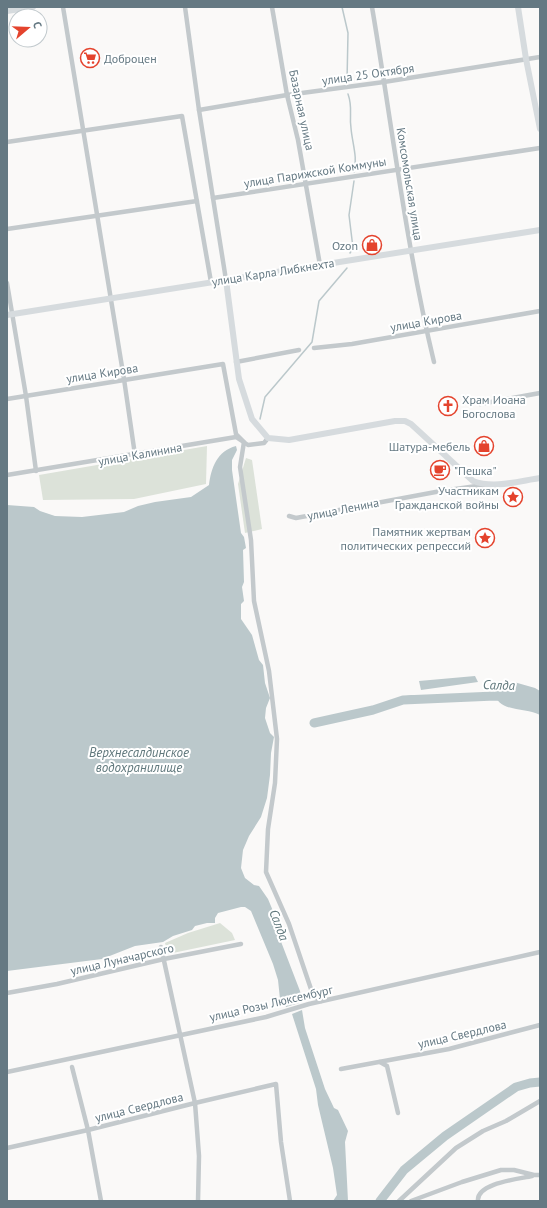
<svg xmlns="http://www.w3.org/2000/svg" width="547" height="1208" font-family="'PT Sans',sans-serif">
<rect width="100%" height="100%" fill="#faf9f8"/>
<g fill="#dce2d9">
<path d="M207,446L206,484L134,499L43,500L39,475Z"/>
<path d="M246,458L252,460L262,529L245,533L238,484Z"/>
<path d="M220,923L232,933L235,940L168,954L165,943L188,933Z"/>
</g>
<g fill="#bbc8cb">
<path d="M236,446L237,450L232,460V470L241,533L244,537L246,548L243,550L244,582L242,587L244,601L241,604V619L252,635L259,660L263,665L265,683L270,698L266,708L265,718L270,733L274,737L271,753L270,775L267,798L261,817L249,836L243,850L241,868L245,878L254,885L259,886L268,899L273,911L280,939L300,991L301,996L299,997L302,1002L286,1007L284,1002L280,999L278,980L273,964L251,911L245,907H241L218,913L215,918V923H207L195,926L192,930L173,936L163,942L135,946L102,959L7,971V505L34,507L40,511L55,516L82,517L124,512L138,506L155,502L191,497L209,485C211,468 217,451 236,446Z"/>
<path d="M475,676L478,682L421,690L419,681Z"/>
<path d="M514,682L535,688L540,691V715C526,707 495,713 495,691Z"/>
<path d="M412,695L432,699L428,701L404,702L403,700L406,696Z"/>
<path d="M302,1010L305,1028L325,1089L334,1108L338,1110L348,1131L345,1142L348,1201H333L337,1195L333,1168L318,1105L316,1089L292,1014Z"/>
</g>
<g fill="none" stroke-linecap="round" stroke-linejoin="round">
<g stroke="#bbc8cb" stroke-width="1.5">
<path d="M342,7L348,33L347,81"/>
<path d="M348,94C353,108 349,114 351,128C352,142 358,158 354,172"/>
<path d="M350,253L353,248L349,215L354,181"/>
<path d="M260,419L265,397L312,342L319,301L347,268"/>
</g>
<g stroke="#bbc8cb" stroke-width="9">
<path d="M314,723L373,710L403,700L495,696L506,697"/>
<path d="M380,1201L404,1170L445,1136L516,1087L530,1083L540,1082"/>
</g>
<g stroke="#c3c9cc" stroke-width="4.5">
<path d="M63,7L124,379L135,455"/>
<path d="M185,7L199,110L226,280"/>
<path d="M272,7L287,95L298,140L320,265"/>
<path d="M372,7C392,125 406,246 434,362"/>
<path d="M199,110L287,95L384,82L540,57"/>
<path d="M7,142L182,116L211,282"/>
<path d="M213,198L540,148"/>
<path d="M7,229L197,201"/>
<path d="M7,283L26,396L36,471"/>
<path d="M314,348L352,344L540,311"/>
<path d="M236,362L299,350"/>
<path d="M7,399L223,364L236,434L244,442L240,467L251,540L254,601L269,671L277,739L275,783L268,829L266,872L289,924L313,995L321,1001"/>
<path d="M480,404L540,393"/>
<path d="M7,475L236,437L248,445L264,443L268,438"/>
<path d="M289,516L296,518L441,491L484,485"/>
<path d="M161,947L195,1103L199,1156L198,1201"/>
<path d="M7,993L57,984L164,959L241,944"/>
<path d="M380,1062L387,1066L398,1113"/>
<path d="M72,1067L88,1130L101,1201"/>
<path d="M341,1069L449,1049L540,1025"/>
<path d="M7,1072L266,1017L309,1004L540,952"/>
<path d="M7,1148L88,1130L195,1103L276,1084L281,1142L290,1201"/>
<path d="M399,1201L456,1148L483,1131L506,1121L540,1101"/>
<path d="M411,1201L462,1182L501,1170H514L534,1175H540"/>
<path d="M478,1201C476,1183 519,1179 532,1176"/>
</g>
<g stroke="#d6dbde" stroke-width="6">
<path d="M518,7L526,59L540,129"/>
<path d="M7,11L33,7"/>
<path d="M226,280L239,379L252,419L268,438L289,440L395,421H405L411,424L473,481C494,489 519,481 540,478"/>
<path d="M7,315L540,230"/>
</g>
</g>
<defs>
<symbol id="supermarket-ring" viewBox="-11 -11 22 22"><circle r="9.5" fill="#fff" stroke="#e4432d" stroke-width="1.5"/><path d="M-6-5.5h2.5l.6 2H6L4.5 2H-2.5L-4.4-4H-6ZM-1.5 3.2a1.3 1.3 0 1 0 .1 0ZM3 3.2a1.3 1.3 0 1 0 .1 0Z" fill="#e4432d"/></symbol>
<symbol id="shop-ring" viewBox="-11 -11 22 22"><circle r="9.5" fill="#fff" stroke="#e4432d" stroke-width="1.5"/><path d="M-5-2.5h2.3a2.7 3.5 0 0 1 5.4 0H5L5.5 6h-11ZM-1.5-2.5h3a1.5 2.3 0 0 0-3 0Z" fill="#e4432d"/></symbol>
<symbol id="church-ring" viewBox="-11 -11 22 22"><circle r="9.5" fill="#fff" stroke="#e4432d" stroke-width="1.5"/><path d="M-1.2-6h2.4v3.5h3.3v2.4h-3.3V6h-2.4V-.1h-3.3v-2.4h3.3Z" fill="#e4432d"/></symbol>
<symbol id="cafe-ring" viewBox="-11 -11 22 22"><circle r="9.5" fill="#fff" stroke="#e4432d" stroke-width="1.5"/><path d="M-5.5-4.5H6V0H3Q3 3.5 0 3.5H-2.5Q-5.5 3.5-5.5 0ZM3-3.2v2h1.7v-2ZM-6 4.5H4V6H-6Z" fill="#e4432d"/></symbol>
<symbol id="sight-ring" viewBox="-11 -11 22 22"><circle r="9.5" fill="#fff" stroke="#e4432d" stroke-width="1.5"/><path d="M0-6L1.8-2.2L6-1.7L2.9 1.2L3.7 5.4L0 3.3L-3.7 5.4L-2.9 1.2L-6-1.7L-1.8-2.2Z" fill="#e4432d"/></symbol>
</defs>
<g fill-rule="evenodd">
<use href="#supermarket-ring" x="79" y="47" width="22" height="22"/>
<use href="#shop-ring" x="361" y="234" width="22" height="22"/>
<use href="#church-ring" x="437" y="395" width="22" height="22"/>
<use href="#shop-ring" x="473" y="435" width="22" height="22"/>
<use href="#cafe-ring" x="429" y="459" width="22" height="22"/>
<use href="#sight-ring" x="502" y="486" width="22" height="22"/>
<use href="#sight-ring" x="474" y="527" width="22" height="22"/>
</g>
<g text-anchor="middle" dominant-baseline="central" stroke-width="4" stroke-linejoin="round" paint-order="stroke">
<g font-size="12" fill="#657983" stroke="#fff" text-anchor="end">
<text x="104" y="58" text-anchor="start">Доброцен</text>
<text x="358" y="245">Ozon</text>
<text x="462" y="399" text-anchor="start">Храм Иоана<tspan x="462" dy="14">Богослова</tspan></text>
<text x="470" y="446">Шатура-мебель</text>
<text x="454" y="470" text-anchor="start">"Пешка"</text>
<text x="499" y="490">Участникам<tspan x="499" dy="14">Гражданской войны</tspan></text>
<text x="471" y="531">Памятник жертвам<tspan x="471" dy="14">политических репрессий</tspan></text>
</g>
<g font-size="12" fill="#657983" stroke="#fff">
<text transform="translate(368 74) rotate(-8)">улица 25 Октября</text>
<text transform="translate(302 110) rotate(78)">Базарная улица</text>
<text transform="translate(315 172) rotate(-9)">улица Парижской Коммуны</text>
<text transform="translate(410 184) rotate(81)">Комсомольская улица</text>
<text transform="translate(273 272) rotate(-9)">улица Карла Либкнехта</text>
<text transform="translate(426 321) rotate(-10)">улица Кирова</text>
<text transform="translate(102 373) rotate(-9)">улица Кирова</text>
<text transform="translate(140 454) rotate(-10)">улица Калинина</text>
<text transform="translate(343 509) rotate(-11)">улица Ленина</text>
<text transform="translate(122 959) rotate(-13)">улица Луначарского</text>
<text transform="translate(271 1003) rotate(-13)">улица Розы Люксембург</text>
<text transform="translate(462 1034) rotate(-13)">улица Свердлова</text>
<text transform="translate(139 1107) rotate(-14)">улица Свердлова</text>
</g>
<g font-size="13" font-style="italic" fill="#60787c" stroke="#fff">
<text transform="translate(499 685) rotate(2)">Салда</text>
<text x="139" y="752">Верхнесалдинское<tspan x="139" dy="15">водохранилище</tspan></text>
<text transform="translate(279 925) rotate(69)">Салда</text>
</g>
</g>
<rect width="547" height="1208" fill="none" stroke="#657983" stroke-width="16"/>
<g transform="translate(28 28) rotate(71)"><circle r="19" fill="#ffffff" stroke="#c1c9cd"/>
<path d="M0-3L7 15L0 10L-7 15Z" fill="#e4432d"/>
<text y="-6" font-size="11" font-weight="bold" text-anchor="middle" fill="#657983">С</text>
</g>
</svg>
